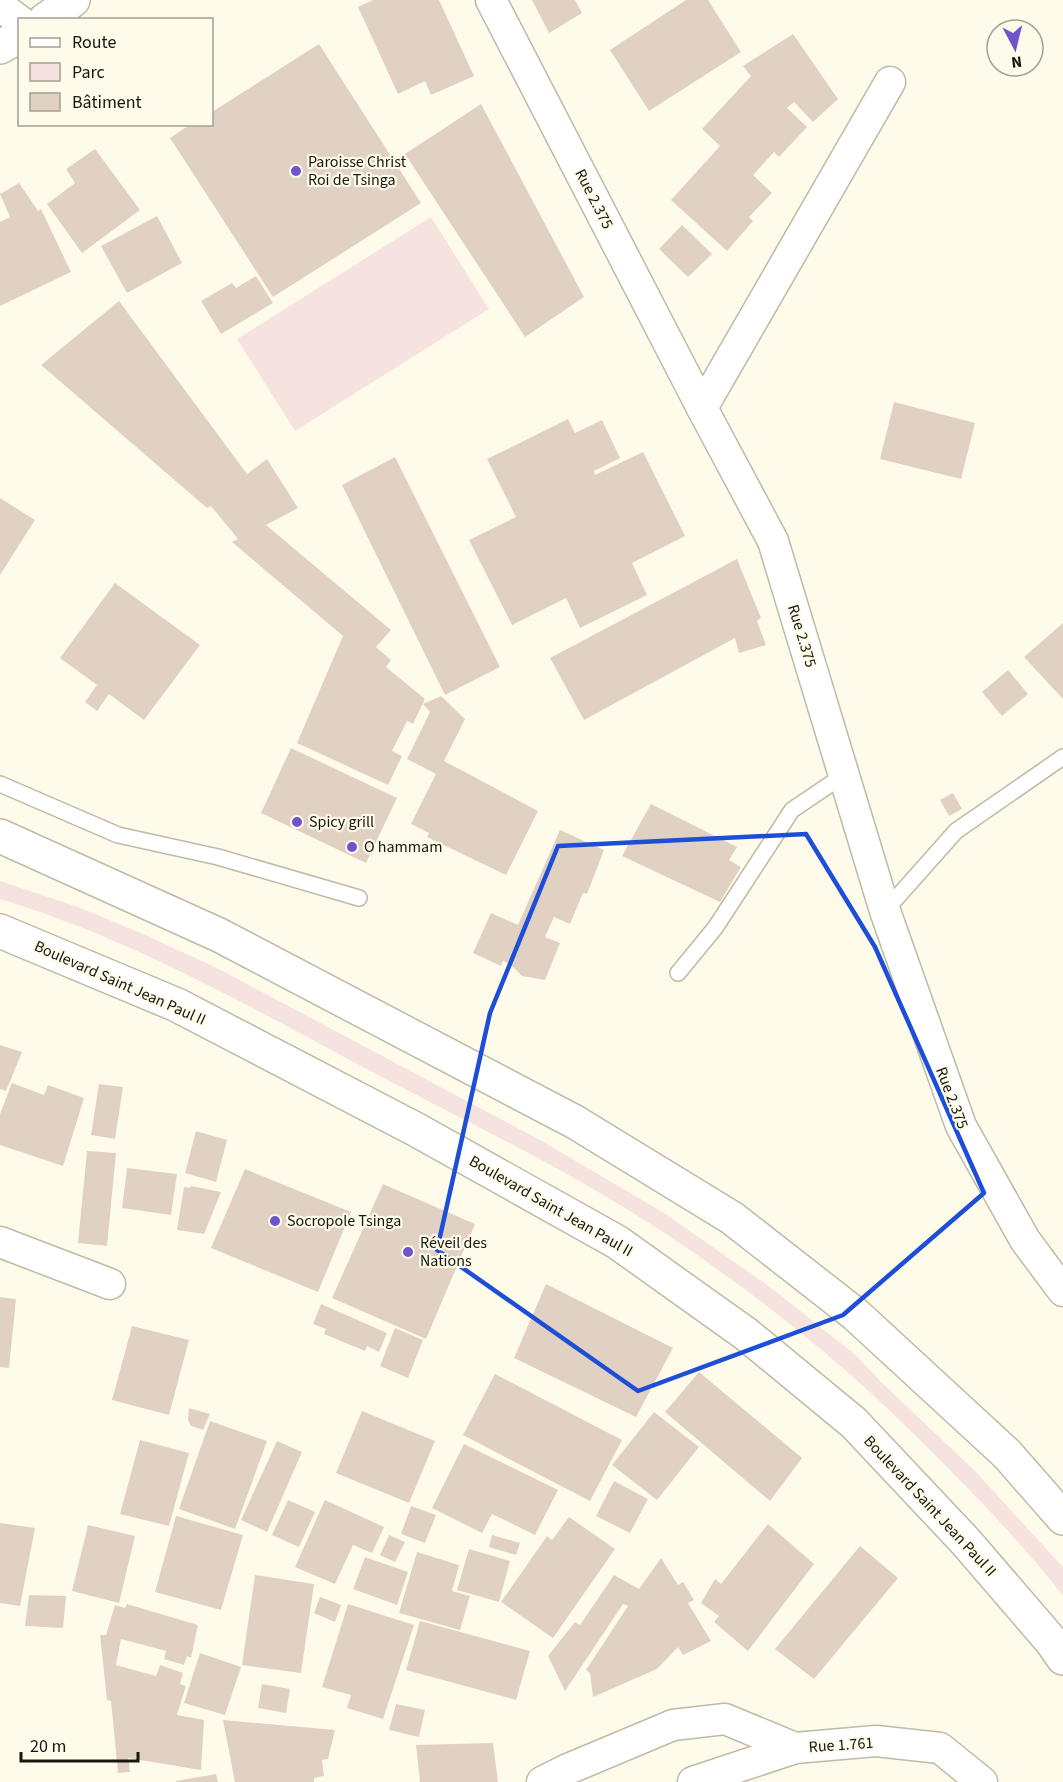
<svg xmlns="http://www.w3.org/2000/svg" width="1063" height="1782" font-family="'Source Sans 3',sans-serif">
<rect width="100%" height="100%" fill="#fffbeb"/>
<g fill="#f6e3e0">
<path d="M431,217L489,309L295,431L237,339Z"/>
<path d="M0,881L78,907L141,933L219,969L542,1141L664,1213L770,1287L857,1356L881,1382L975,1471L1063,1567V1596C1022,1543 975,1495 928,1448C841,1360 745,1284 641,1218C555,1164 464,1120 374,1073C250,1007 135,940 0,899Z"/>
</g>
<g fill="#e1d1c3">
<path d="M373,0H439L474,76L431,95L425,81L398,94L358,7Z"/>
<path d="M532,0H575L582,13L549,33Z"/>
<path d="M686,0H708L741,52L649,111L610,50Z"/>
<path d="M793,34L838,99L813,122L794,102L787,108L807,127L779,157L774,152L753,175L772,193L749,217L753,221L727,251L671,200L720,146L702,129L751,76L743,66Z"/>
<path d="M319,44L421,203L273,297L170,138L191,124H212V112Z"/>
<path d="M481,104L584,297L525,337L405,154Z"/>
<path d="M95,149L140,210L82,253L47,204L75,183L66,169Z"/>
<path d="M19,183L38,211L41,209L71,272L0,306V222L10,217L0,194Z"/>
<path d="M157,216L182,263L127,293L101,246Z"/>
<path d="M682,225L712,254L688,277L659,249Z"/>
<path d="M256,276L273,303L221,334L201,301L232,283L236,288Z"/>
<path d="M119,301L247,474L267,459L298,508L266,525L391,630L376,647L391,660L386,667L425,699L413,724L407,721L392,751L402,756L388,785L297,743L343,636L232,542L238,539L211,506L207,508L41,365Z"/>
<path d="M894,402L975,423L961,479L880,459Z"/>
<path d="M568,419L575,433L602,420L620,458L594,471L595,475L643,452L685,536L632,563L647,595L580,628L566,598L512,625L469,540L516,517L487,459Z"/>
<path d="M395,457L500,667L445,695L342,485Z"/>
<path d="M0,498L35,520L0,575Z"/>
<path d="M737,559L761,618L757,621L766,645L739,653L735,638L584,720L550,658Z"/>
<path d="M115,583L200,645L144,720L109,694L97,711L85,702L97,685L60,658Z"/>
<path d="M1063,623V699L1024,657Z"/>
<path d="M1008,670L1028,694L1002,716L982,692Z"/>
<path d="M441,696L465,719L444,761L538,811L506,875L427,837L429,833L411,824L436,774L407,759L430,712L423,704Z"/>
<path d="M291,748L397,798L366,863L261,813Z"/>
<path d="M953,793L962,809L949,816L940,800Z"/>
<path d="M651,804L737,847L729,860L741,867L720,902L622,856Z"/>
<path d="M560,830L604,850L587,894L583,893L570,924L554,917L545,937L560,943L545,980L522,976L510,964L503,961L501,966L473,953L491,913L518,925Z"/>
<path d="M0,1045L22,1052L6,1091L0,1089Z"/>
<path d="M12,1083L44,1095L48,1085L84,1098L63,1166L0,1145V1114Z"/>
<path d="M99,1084L123,1087L115,1139L91,1135Z"/>
<path d="M196,1131L227,1140L216,1182L185,1173Z"/>
<path d="M87,1151L116,1153L107,1246L78,1243Z"/>
<path d="M127,1168L177,1174L171,1215L122,1208Z"/>
<path d="M245,1169L351,1212L318,1292L211,1248Z"/>
<path d="M383,1184L475,1224L426,1339L332,1298Z"/>
<path d="M191,1186L221,1192L204,1234L177,1230L184,1187L190,1188Z"/>
<path d="M546,1284L673,1348L636,1417L514,1358Z"/>
<path d="M0,1297L16,1299L9,1368L0,1367Z"/>
<path d="M321,1304L387,1333L379,1352L367,1346L365,1351L324,1334L326,1329L313,1324Z"/>
<path d="M132,1326L189,1340L169,1415L112,1400Z"/>
<path d="M395,1328L423,1340L408,1378L380,1366Z"/>
<path d="M699,1372L802,1458L770,1501L665,1412Z"/>
<path d="M495,1374L622,1440L590,1501L463,1435Z"/>
<path d="M189,1408L210,1414L203,1430L191,1426L188,1420Z"/>
<path d="M362,1411L435,1441L409,1503L336,1473Z"/>
<path d="M654,1412L699,1447L657,1500L612,1465Z"/>
<path d="M210,1421L267,1441L235,1529L179,1509Z"/>
<path d="M140,1440L189,1453L169,1526L120,1514Z"/>
<path d="M277,1441L302,1452L267,1532L241,1520Z"/>
<path d="M464,1444L558,1490L535,1535L492,1514L482,1533L432,1508Z"/>
<path d="M614,1481L648,1499L630,1533L596,1516Z"/>
<path d="M288,1500L315,1512L299,1547L272,1535Z"/>
<path d="M325,1500L384,1527L372,1553L353,1545L335,1584L295,1567Z"/>
<path d="M411,1506L436,1515L425,1543L401,1534Z"/>
<path d="M176,1516L243,1535L221,1610L155,1592Z"/>
<path d="M569,1517L615,1549L553,1638L501,1602L547,1536L552,1540Z"/>
<path d="M0,1523L35,1528L20,1606L0,1603Z"/>
<path d="M768,1524L814,1564L748,1651L714,1622L719,1616L701,1603L715,1579L721,1584Z"/>
<path d="M88,1525L135,1536L119,1603L72,1591Z"/>
<path d="M389,1535L405,1542L395,1562L380,1555Z"/>
<path d="M492,1535L520,1543L516,1555L489,1547Z"/>
<path d="M860,1546L898,1578L814,1679L775,1649Z"/>
<path d="M469,1549L510,1561L499,1602L457,1590Z"/>
<path d="M417,1552L459,1565L452,1591L470,1596L460,1630L399,1613Z"/>
<path d="M365,1557L408,1572L397,1605L353,1589Z"/>
<path d="M661,1558L678,1585L683,1582L694,1600L688,1603L711,1641L683,1655L678,1647L657,1669L593,1697L590,1673L586,1670L628,1606L623,1604L565,1691L548,1656L575,1622L580,1625L614,1575L639,1589Z"/>
<path d="M255,1575L314,1584L301,1673L242,1665Z"/>
<path d="M29,1595L66,1596L63,1628L25,1626Z"/>
<path d="M320,1597L341,1605L335,1622L314,1613Z"/>
<path d="M127,1604L198,1625L191,1658L187,1656L184,1665L164,1659L166,1651L121,1639L116,1665L156,1676L160,1665L183,1673L180,1684L186,1686L177,1715L204,1720L201,1770L128,1758L130,1772L118,1773L111,1701L107,1700L100,1635H106L115,1605L125,1608Z"/>
<path d="M348,1604L414,1625L383,1719L347,1708L351,1695L322,1687Z"/>
<path d="M420,1621L530,1651L516,1700L406,1670Z"/>
<path d="M200,1653L241,1667L225,1715L184,1703Z"/>
<path d="M262,1684L290,1689L286,1713L258,1708Z"/>
<path d="M396,1704L425,1710L419,1737L389,1730Z"/>
<path d="M223,1720L335,1730L328,1759L322,1760L324,1776L314,1778V1782H235Z"/>
<path d="M493,1743L498,1782H420L416,1745Z"/>
<path d="M216,1774L218,1782H176V1781Z"/>
</g>
<g fill="none" stroke-linecap="round" stroke-linejoin="round">
<defs>
<g id="lane">
<path d="M0,784L118,835L218,857L359,898"/>
<path d="M885,911L956,831L1063,757"/>
<path d="M678,973L715,928L792,810L844,775"/>
</g>
<g id="street">
<path d="M491,0L702,408L773,541L885,911L961,1126L1025,1240L1063,1291"/>
<path d="M0,6L20,21"/>
<path d="M702,408L890,82"/>
<path d="M0,1242L110,1284"/>
<path d="M542,1782L568,1769L673,1725L725,1719L795,1748"/>
<path d="M693,1782L795,1748L876,1741L940,1748L982,1782"/>
</g>
<g id="secondary">
<path d="M45,20L73,0"/>
<path d="M0,47L20,36"/>
<path d="M0,836L219,935L575,1122L732,1218L855,1314L1007,1454L1063,1518"/>
<path d="M0,931L177,1005L415,1129L617,1242L746,1334L854,1423L966,1542L1052,1642L1063,1658"/>
</g>
</defs>
<use href="#lane" stroke="#bebaa7" stroke-width="18"/>
<use href="#street" stroke="#bebaa7" stroke-width="33"/>
<use href="#secondary" stroke="#bebaa7" stroke-width="36"/>
<use href="#lane" stroke="#fff" stroke-width="15"/>
<use href="#street" stroke="#fff" stroke-width="30"/>
<use href="#secondary" stroke="#fff" stroke-width="33"/>
</g>
<path fill="none" stroke="#1d4ed8" stroke-width="4.5" stroke-linejoin="round" d="M806,834L875,947L984,1193L843,1315L638,1391L437,1250L490,1013L558,846Z"/>
<g fill="#7052cb" stroke="#fffbeb" stroke-width="2">
<circle cx="296" cy="171" r="6"/>
<circle cx="297" cy="822" r="6"/>
<circle cx="352" cy="847" r="6"/>
<circle cx="275" cy="1221" r="6"/>
<circle cx="408" cy="1252" r="6"/>
</g>
<g text-anchor="middle" dominant-baseline="central" stroke-width="4.5" stroke-linejoin="round" paint-order="stroke">
<g font-size="16" fill="#181710" stroke="#fffbeb" text-anchor="start">
<text x="308" y="162">Paroisse Christ<tspan x="308" dy="18">Roi de Tsinga</tspan></text>
<text x="309" y="822">Spicy grill</text>
<text x="364" y="847">O hammam</text>
<text x="287" y="1221">Socropole Tsinga</text>
<text x="420" y="1243">Réveil des<tspan x="420" dy="18">Nations</tspan></text>
</g>
<g font-size="16" fill="#181710" stroke="#fffbeb">
<text transform="translate(594 199) rotate(63)">Rue 2.375</text>
<text transform="translate(802 636) rotate(73)">Rue 2.375</text>
<text transform="translate(120 983) rotate(24)">Boulevard Saint Jean Paul II</text>
<text transform="translate(952 1098) rotate(69)">Rue 2.375</text>
<text transform="translate(551 1206) rotate(30)">Boulevard Saint Jean Paul II</text>
<text transform="translate(930 1506) rotate(47)">Boulevard Saint Jean Paul II</text>
<text transform="translate(841 1745) rotate(-4)">Rue 1.761</text>
</g>
</g>
<rect x="18" y="18" width="195" height="108" fill="#fffbeb" stroke="#a3a093" stroke-width="1.5"/>
<rect x="30" y="38" width="30" height="9" fill="#ffffff" stroke="#a3a093" stroke-width="1.5"/>
<text x="72" y="48" font-size="18" fill="#181710">Route</text>
<rect x="30" y="63" width="30" height="18" fill="#f6e3e0" stroke="#a3a093" stroke-width="1.5"/>
<text x="72" y="78" font-size="18" fill="#181710">Parc</text>
<rect x="30" y="93" width="30" height="18" fill="#e1d1c3" stroke="#a3a093" stroke-width="1.5"/>
<text x="72" y="108" font-size="18" fill="#181710">Bâtiment</text>
<g transform="translate(1015 48) rotate(173)"><circle r="28" fill="#fffbeb" stroke="#a3a093" stroke-width="1.5"/>
<path d="M0-4.5L10 22L0 15L-10 22Z" fill="#7052cb"/>
<text y="-9" font-size="16" font-weight="bold" text-anchor="middle" fill="#181710">N</text>
</g>
<path d="M21 1752v9h117v-9" fill="none" stroke="#181710" stroke-width="3"/>
<text x="30" y="1752" font-size="18" fill="#181710" stroke="#fffbeb" stroke-width="4.5" paint-order="stroke">20 m</text>
</svg>
